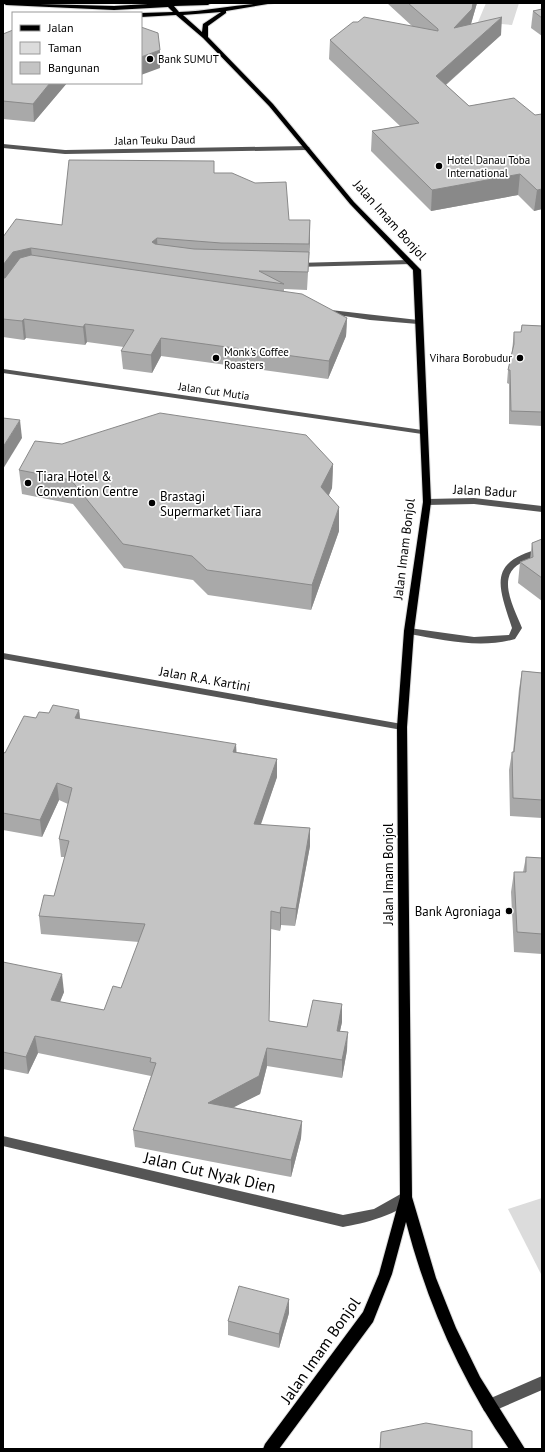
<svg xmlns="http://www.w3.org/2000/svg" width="545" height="1452" font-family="'PT Sans',sans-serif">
<rect width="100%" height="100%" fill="#fff"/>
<g fill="#dcdcdc">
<path d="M486,3H519L512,25L478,22Z"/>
<path d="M542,1198V1276L508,1209Z"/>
</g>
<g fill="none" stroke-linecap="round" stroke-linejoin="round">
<defs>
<path id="major" d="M3,3L114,6L165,3H211L208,5L174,6L179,12C211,11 242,3 274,3L226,11V13L208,26V37L273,104L354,202L421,270L431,502L414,631L407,727L412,1197L436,1278L456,1328L480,1377L525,1449H509C461,1380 427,1303 406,1222L392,1274L373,1322L279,1449H263L265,1444L363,1312L379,1274L400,1197L397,727L404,631L423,502L413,270L350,204L269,106L203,38L176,15L141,17V13L173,12L168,7L114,10L6,5ZM221,12L203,24L202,32L183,15Z"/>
</defs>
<use href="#major" stroke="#dbdbdb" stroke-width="2"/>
<g fill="#555" fill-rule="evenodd">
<path d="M3,144L65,150L307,146L310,148L307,150L65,154L3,148Z"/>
<path d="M409,260L413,262L412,264L296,267L292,265L296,263Z"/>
<path d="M322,309L418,320L422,322L418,324L370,320L325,313L321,311Z"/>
<path d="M3,369L422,430L426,432L422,434L3,373Z"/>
<path d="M474,498L542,506V512L474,504L427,505L423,502L427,499Z"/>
<path d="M542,548V554C533,558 521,561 514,568C499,583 516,612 522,628L515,639C480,649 444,640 409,634L404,631L409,628L474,637L509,635L512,628C498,585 487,562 542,548Z"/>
<path d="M3,653L402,724L407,727L402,730L3,659Z"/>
<path d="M3,1136L343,1215L374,1209L406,1191L411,1193L412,1197C404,1214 361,1224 343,1227L3,1146Z"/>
<path d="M542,1376V1390L489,1413L484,1411L482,1406L484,1401Z"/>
</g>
<use href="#major" fill="#000" fill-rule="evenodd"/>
</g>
<g fill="#a9a9a9">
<path d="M387,3H477L471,24L501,35L446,85L469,106L514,98L542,209L534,211L518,195L431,211L371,151L372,131L400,126L329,59L330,40L358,22L412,26Z"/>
<path d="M542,9V36L531,28L533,11Z"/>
<path d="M3,34L13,83H67L34,122L3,119Z"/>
<path d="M214,173L289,220H310V238L307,290L284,289V291L347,318L346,336L328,379L161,356L152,373L123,369L121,351L124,347L87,342L85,345L26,338L24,340L3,337V237L62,225Z"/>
<path d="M522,325L542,326V426L509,424V384L507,383L508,370L512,351L514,332H521Z"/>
<path d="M62,444L333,464L332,488L329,495L339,531L311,610L208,595L193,580L124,568L73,504L22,494L19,470Z"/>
<path d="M542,539V601L518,583L520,562L530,559L532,543Z"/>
<path d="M522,671L542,673V818L510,816L509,770L512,752H513L519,689Z"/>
<path d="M79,710L80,719L237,752L277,759V777L260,825L310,828V846L295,926L281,925L280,931L271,929L269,1021L307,1027L342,1004V1022L340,1031L347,1050L342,1078L267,1066L260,1094L233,1107L302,1121L301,1138L291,1177L135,1147L133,1130L151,1076L38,1053L28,1074L3,1069V962L64,992L60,1002L104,1010L121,988L139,942L41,934L39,916L54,896L65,857H61L59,839L68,804L59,800L42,837L3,830V752L5,753L36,718L49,713Z"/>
<path d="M526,857L542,858V954L514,952L511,892L514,872H523Z"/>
<path d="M289,1313L279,1348L228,1335V1321Z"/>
</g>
<g fill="#898989">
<path d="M473,3H477L470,27L454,28Z"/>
<path d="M502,17L501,35L434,95L436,76Z"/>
<path d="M160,50V68L141,75V57Z"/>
<path d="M50,83H67L34,122L33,104Z"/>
<path d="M520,174L518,195L431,211L432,190Z"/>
<path d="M542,189V209L534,211L537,190Z"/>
<path d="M310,220V238L309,261V244Z"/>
<path d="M157,238L158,256L152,242Z"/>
<path d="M31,248L33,266L3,285V265L13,252Z"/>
<path d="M347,318L346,336L328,379L329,361Z"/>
<path d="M24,319L26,338L24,340L22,321Z"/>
<path d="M85,324L87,342L85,345L83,327Z"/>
<path d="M161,338V356L152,373L151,355Z"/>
<path d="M20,420L22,438L3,469V447Z"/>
<path d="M333,464L332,488L321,511V487Z"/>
<path d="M339,507V531L311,610L312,585Z"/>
<path d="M79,710L81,727L75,718Z"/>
<path d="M236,744L237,761L233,752Z"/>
<path d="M277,759V777L255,842L254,824Z"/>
<path d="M57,783L59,800L42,837L40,820Z"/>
<path d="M310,828V846L295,926L296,909Z"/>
<path d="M281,907V925L280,931V913Z"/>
<path d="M62,974L64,992L53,1018L51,1000Z"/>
<path d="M342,1004V1022L336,1048L337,1031Z"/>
<path d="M348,1032L347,1050L342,1078V1060Z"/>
<path d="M35,1036L38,1053L28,1074L26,1057Z"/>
<path d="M267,1048V1066L260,1094L209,1120L208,1103Z"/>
<path d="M302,1121L301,1138L291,1177V1160Z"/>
<path d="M289,1299V1313L279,1348V1334Z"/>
</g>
<g fill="#c4c4c4" stroke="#898989">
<path d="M408,3H473L472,9L454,28L502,17L436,76L469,106L514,98L535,115L542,114V189L537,190L520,174L432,190L372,131L419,123L330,40L353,22H358L364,17L438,31V29Z"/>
<path d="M542,9V18L533,11Z"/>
<path d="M141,27L158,33L160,50L141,57Z"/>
<path d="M13,30V83H50L33,104L3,101V34Z"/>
<path d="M69,160L214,161V173H232L255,183L286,182L289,220H310L309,244L221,243L157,238L152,242L155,244L194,249L309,252L308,272L259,271L284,284L31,248L13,252L3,265V237L16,219L62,225Z"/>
<path d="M31,255L302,294L347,318L329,361L161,338L151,355L121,351L134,330L85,324L83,327L24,319L22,321L3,319V278H5L20,258Z"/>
<path d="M522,325L542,326V412L511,411L510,370H508L514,344V332H521Z"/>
<path d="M160,413L306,435L333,464L321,487L339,507L312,585L207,570L192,556L123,544L71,480L19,470L35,441L62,444Z"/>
<path d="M3,418L20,420L3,447Z"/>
<path d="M542,539V578L520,562L533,557L532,543Z"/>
<path d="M522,671L542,673V800L513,798L512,752H514Z"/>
<path d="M53,705L79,710L75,718L236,744L233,752L277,759L254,824L310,828L296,909L281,907L280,913L271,911L269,1021L307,1027L313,1000L342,1004L337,1031L348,1032L342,1060L267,1048L259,1076L208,1103L302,1121L291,1160L133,1130L156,1063L150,1062L151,1058L35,1036L26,1057L3,1052V962L62,974L51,1000L104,1010L113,986L121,988L145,924L39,916L44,895L54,896L69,841L59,839L72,788L57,783L40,820L3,813V752L5,753L24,716L36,718L39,712L49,713Z"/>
<path d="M526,857L542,858V934L517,932L514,872H526Z"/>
<path d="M239,1286L289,1299L279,1334L228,1321Z"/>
<path d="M426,1423L472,1431V1449H380L381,1432Z"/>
</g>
<g fill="#000" stroke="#fff" stroke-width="1.5">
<circle cx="150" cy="59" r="4"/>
<circle cx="439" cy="166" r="4"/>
<circle cx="216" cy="358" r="4"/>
<circle cx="520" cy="358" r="4"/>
<circle cx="28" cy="483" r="4"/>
<circle cx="152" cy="503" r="4"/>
<circle cx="509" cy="911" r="4"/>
</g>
<g text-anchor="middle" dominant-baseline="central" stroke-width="3.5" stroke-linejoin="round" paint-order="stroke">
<g font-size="11" fill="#000" stroke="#fff" text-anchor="start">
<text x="158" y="59">Bank SUMUT</text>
<text x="447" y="160">Hotel Danau Toba<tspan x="447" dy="13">International</tspan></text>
<text x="224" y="352">Monk's Coffee<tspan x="224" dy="13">Roasters</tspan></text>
<text x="512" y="358" text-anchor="end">Vihara Borobudur</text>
</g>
<g font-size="11" fill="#000" stroke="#fff">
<text transform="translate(155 140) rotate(-1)">Jalan Teuku Daud</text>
<text transform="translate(214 391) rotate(8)">Jalan Cut Mutia</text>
</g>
<g font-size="13" fill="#000" stroke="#fff">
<text transform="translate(390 220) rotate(48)">Jalan Imam Bonjol</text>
<text transform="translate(485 491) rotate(3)">Jalan Badur</text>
<text transform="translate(404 549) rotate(-83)">Jalan Imam Bonjol</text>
<text transform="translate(205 679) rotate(10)">Jalan R.A. Kartini</text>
<text transform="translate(388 874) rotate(-90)">Jalan Imam Bonjol</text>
</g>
<g font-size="13" fill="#000" stroke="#fff" text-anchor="start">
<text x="36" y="476">Tiara Hotel &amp;<tspan x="36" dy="15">Convention Centre</tspan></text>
<text x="160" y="496">Brastagi<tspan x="160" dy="15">Supermarket Tiara</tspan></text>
<text x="501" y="911" text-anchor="end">Bank Agroniaga</text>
</g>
<g font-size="16" fill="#000" stroke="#fff">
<text transform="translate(210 1172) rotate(13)">Jalan Cut Nyak Dien</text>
<text transform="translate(320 1350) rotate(-55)">Jalan Imam Bonjol</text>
</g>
</g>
<rect width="545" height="1452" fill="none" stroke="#000000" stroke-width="8"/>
<rect x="12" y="12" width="130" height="72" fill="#ffffff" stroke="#999999"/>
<rect x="20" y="25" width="20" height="6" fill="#000000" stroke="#999999"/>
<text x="48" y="32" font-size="12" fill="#000000">Jalan</text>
<rect x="20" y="42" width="20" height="12" fill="#dcdcdc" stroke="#999999"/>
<text x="48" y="52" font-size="12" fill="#000000">Taman</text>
<rect x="20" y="62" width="20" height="12" fill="#c4c4c4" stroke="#999999"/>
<text x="48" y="72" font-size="12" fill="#000000">Bangunan</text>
</svg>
